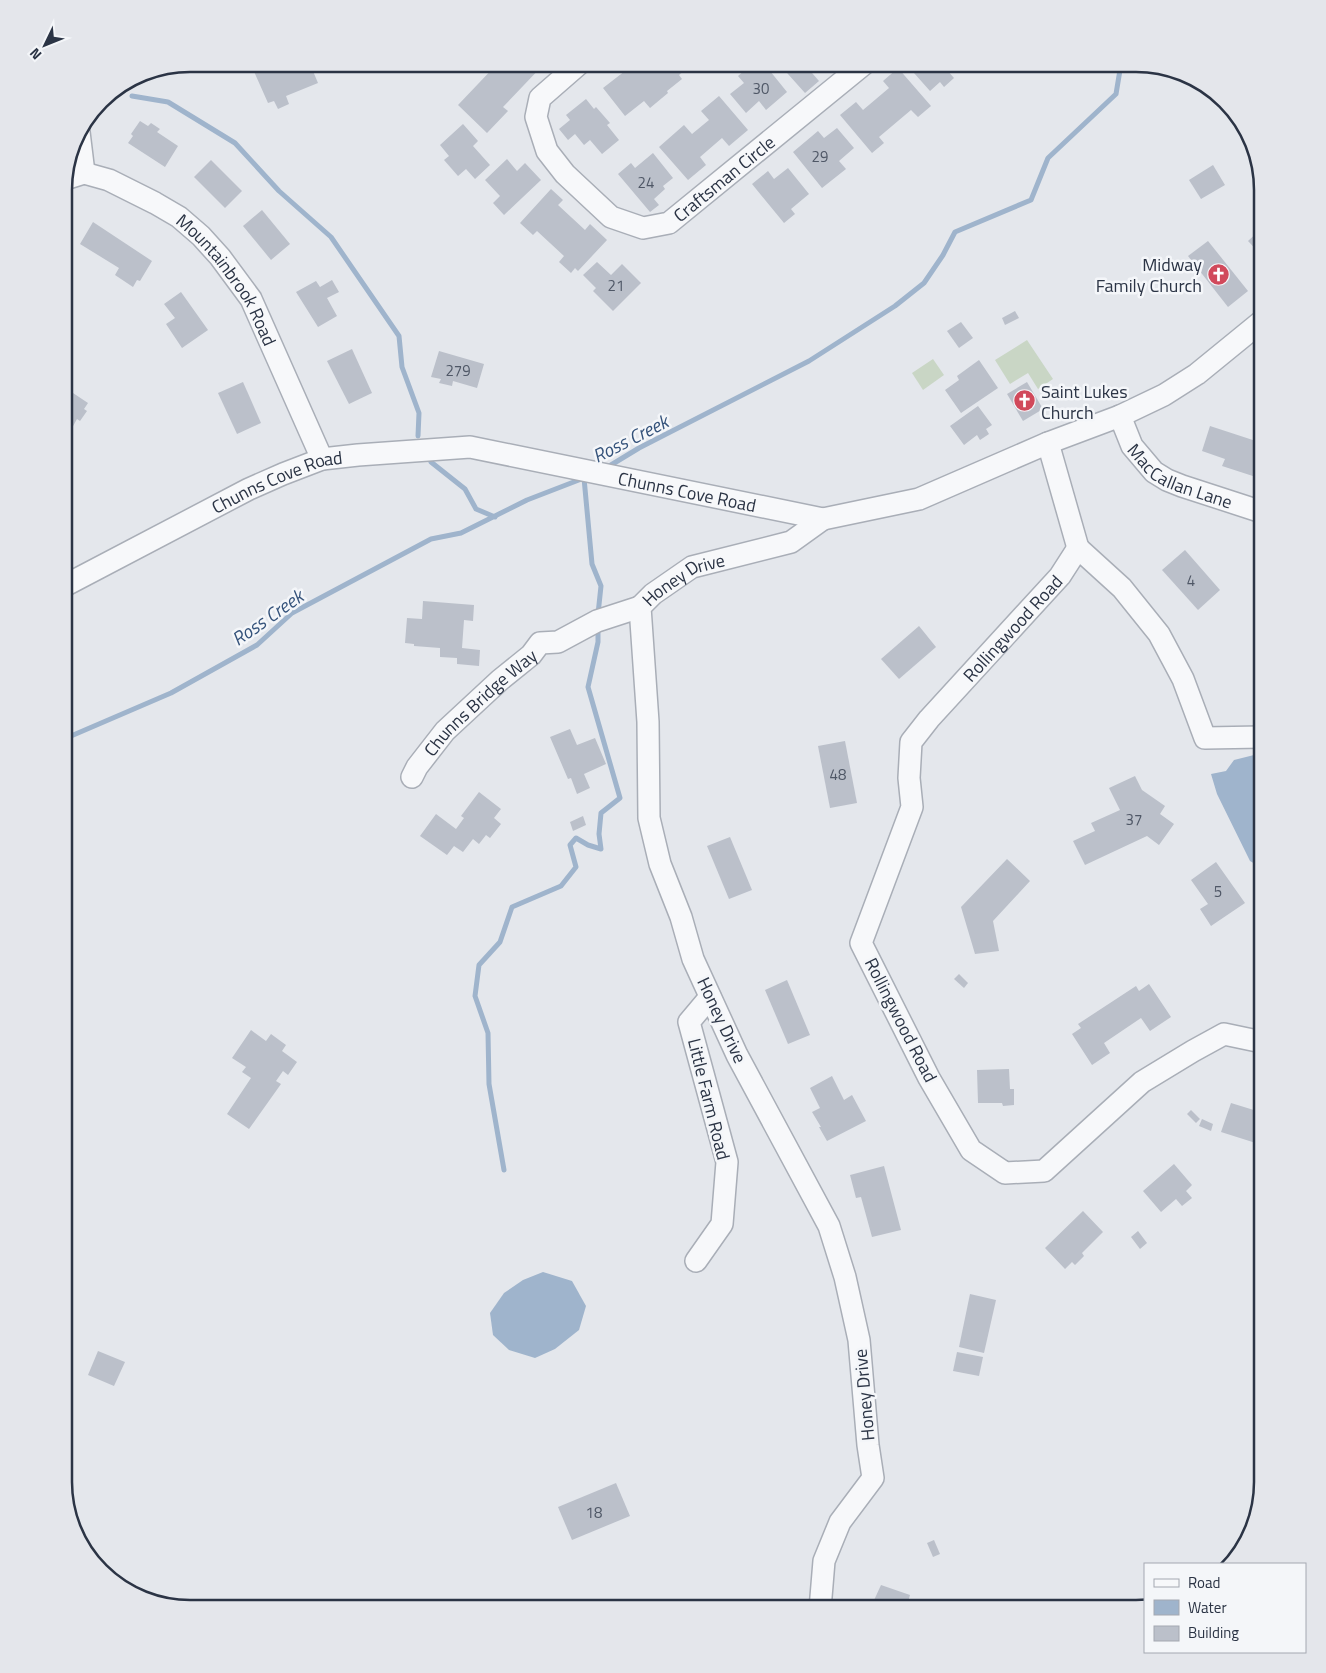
<svg xmlns="http://www.w3.org/2000/svg" width="1326" height="1673" font-family="'Titillium Web',sans-serif">
<rect width="100%" height="100%" fill="#e4e7ec"/>
<g fill="#c9d6c5">
<path d="M1027,340L1053,379L1038,389L1028,373L1010,384L995,360Z"/>
<path d="M933,359L944,375L923,390L912,373Z"/>
</g>
<g fill="#9fb4cc">
<path d="M1262,753V868L1250,861L1217,794L1211,774L1226,771L1234,760Z"/>
<path d="M543,1272L572,1281L586,1306L579,1330L555,1349L535,1358L509,1350L493,1335L490,1313L504,1293L523,1280Z"/>
</g>
<g fill="none" stroke-linecap="round" stroke-linejoin="round">
<g stroke="#9fb4cc" stroke-width="5">
<path d="M132,96L168,102L235,143L279,191L331,237L399,336L402,367L419,413L418,436"/>
<path d="M431,462L465,489L476,509L495,517"/>
<path d="M606,468L639,448L809,361L895,306L924,283L943,255L955,232L1031,200L1048,158L1116,94L1121,64"/>
<path d="M584,478L592,564L601,586L598,614"/>
<path d="M64,739L171,693L257,645L292,613L431,539L461,533L527,500L584,478"/>
<path d="M504,1170L489,1084L488,1033L475,996L479,965L500,942L512,907L561,886L576,867L570,845L576,838L588,845L601,849L599,834L601,813L620,798L588,687L598,642V627"/>
</g>
</g>
<g fill="#bbc0ca">
<path d="M261,64H275L279,73L288,69L285,64H310L318,83L286,96L289,104L278,109L274,101L268,103L252,67Z"/>
<path d="M497,64H544L503,107L508,111L487,133L458,105Z"/>
<path d="M634,64H683L687,68L679,75L682,79L667,91L668,93L650,108L644,101L625,116L603,88Z"/>
<path d="M752,64H755L761,71L766,66L787,92L766,110L759,101L746,113L730,94L744,83L738,76Z"/>
<path d="M779,64H822L812,73L819,81L805,93Z"/>
<path d="M906,64H954L947,70L954,78L944,87L940,82L930,91Z"/>
<path d="M898,68L931,106L918,117L911,110L879,137L884,143L872,153L840,115L856,102L863,110L889,88L883,81Z"/>
<path d="M719,96L748,130L729,146L722,138L700,157L706,165L688,180L659,147L684,125L692,134L709,120L701,111Z"/>
<path d="M586,99L594,109L596,107L610,123L607,125L619,140L602,154L590,140L584,145L575,134L568,140L559,129L570,120L566,115Z"/>
<path d="M140,121L148,126L151,123L160,129L157,132L178,146L165,167L128,143L133,136L131,134Z"/>
<path d="M463,124L478,141L473,146L490,165L475,179L466,169L458,176L444,160L449,156L440,145Z"/>
<path d="M837,128L854,148L839,161L846,169L822,188L793,152L818,131L824,138Z"/>
<path d="M653,153L673,178L663,186L665,189L654,199L659,205L650,212L618,174L631,163L635,168Z"/>
<path d="M507,159L517,171L525,163L541,180L504,215L493,203L500,196L485,180Z"/>
<path d="M211,160L242,191L225,208L194,177Z"/>
<path d="M1213,165L1225,185L1201,199L1189,180Z"/>
<path d="M788,168L809,194L791,209L795,214L784,223L752,184L768,171L774,179Z"/>
<path d="M551,189L563,200L558,205L585,230L590,224L607,240L578,271L575,268L571,273L559,262L564,256L537,231L533,235L520,223Z"/>
<path d="M262,210L290,244L271,260L243,226Z"/>
<path d="M93,222L152,261L140,281L137,280L133,287L115,275L119,268L80,244Z"/>
<path d="M1262,228V256L1248,241Z"/>
<path d="M1208,241L1248,291L1228,307L1188,256Z"/>
<path d="M597,262L611,275L622,264L641,283L613,311L593,291L596,288L583,275Z"/>
<path d="M332,280L339,292L327,298L337,316L318,327L296,292L316,281L320,287Z"/>
<path d="M181,292L208,330L182,348L166,324L175,318L164,304Z"/>
<path d="M1015,311L1019,318L1005,325L1002,318Z"/>
<path d="M961,322L973,338L959,348L947,331Z"/>
<path d="M352,349L372,393L349,404L327,361Z"/>
<path d="M439,351L484,364L477,388L453,381L452,386L439,383L441,379L431,377Z"/>
<path d="M979,360L998,388L961,413L945,390L959,380L957,376Z"/>
<path d="M243,382L261,423L237,434L218,393Z"/>
<path d="M1027,382L1043,409L1023,421L1007,394Z"/>
<path d="M64,387L88,403L84,409L87,411L80,421L77,419L72,428L64,423V415L67,410L64,408L66,403L64,402Z"/>
<path d="M978,406L992,425L986,429L989,434L980,440L977,435L964,445L950,426Z"/>
<path d="M1210,426L1262,443V468L1259,478L1222,466L1225,459L1202,451Z"/>
<path d="M1185,550L1220,590L1198,610L1162,570Z"/>
<path d="M423,601L474,605L473,621L464,620L462,648L480,650L479,666L457,664V658L440,657V648L414,646V644L405,643L407,618L422,619Z"/>
<path d="M919,626L936,647L899,679L881,659Z"/>
<path d="M570,729L577,745L595,738L606,764L584,774L590,788L577,794L571,778L568,779L550,737Z"/>
<path d="M845,741L857,803L830,808L818,746Z"/>
<path d="M1135,776L1142,790L1165,806L1160,814L1174,824L1159,845L1147,836L1085,865L1073,841L1095,831L1091,823L1120,810L1109,788Z"/>
<path d="M479,792L501,809L494,818L501,824L490,838L486,835L479,844L473,839L463,852L454,846L447,855L420,836L436,814L456,829L464,818L461,816Z"/>
<path d="M583,816L586,825L573,831L570,822Z"/>
<path d="M730,837L752,890L729,899L707,846Z"/>
<path d="M1007,859L1030,881L993,921L999,951L975,954L961,907Z"/>
<path d="M1216,862L1245,903L1211,926L1200,909L1208,904L1191,880Z"/>
<path d="M959,974L968,983L964,988L954,979Z"/>
<path d="M787,980L810,1035L788,1044L765,990Z"/>
<path d="M1149,984L1171,1017L1150,1031L1141,1018L1104,1043L1110,1053L1092,1065L1072,1034L1081,1028L1078,1024L1136,986L1139,991Z"/>
<path d="M251,1030L266,1041L271,1034L286,1045L282,1051L297,1062L288,1075L283,1071L276,1081L281,1084L249,1129L227,1114L251,1078L242,1072L246,1067L232,1058Z"/>
<path d="M1009,1069L1010,1089H1014V1105L1003,1106L1002,1103H978L977,1070Z"/>
<path d="M832,1076L844,1100L852,1095L866,1121L827,1141L819,1127H821L812,1112L820,1108L810,1088Z"/>
<path d="M1231,1103L1257,1111L1258,1109L1262,1110V1145L1221,1132Z"/>
<path d="M1191,1110L1200,1119L1196,1123L1187,1114Z"/>
<path d="M1202,1119L1213,1124L1211,1131L1199,1126Z"/>
<path d="M1174,1164L1192,1185L1186,1191L1192,1198L1182,1206L1176,1199L1161,1212L1143,1191Z"/>
<path d="M884,1166L901,1230L872,1237L861,1197L856,1198L850,1175Z"/>
<path d="M1083,1211L1103,1232L1082,1253L1084,1256L1075,1265L1072,1262L1065,1269L1045,1248Z"/>
<path d="M1138,1231L1147,1243L1140,1249L1131,1237Z"/>
<path d="M970,1294L996,1300L984,1353L959,1347Z"/>
<path d="M98,1351L125,1362L114,1386L88,1375Z"/>
<path d="M957,1352L983,1357L979,1376L953,1371Z"/>
<path d="M616,1483L630,1516L572,1540L558,1507Z"/>
<path d="M934,1540L940,1554L933,1557L927,1543Z"/>
<path d="M881,1585L910,1595L906,1609H870Z"/>
</g>
<g fill="none" stroke-linecap="round" stroke-linejoin="round">
<defs>
<g id="minor">
<path id="s1" d="M579,64L540,98L536,117L547,151L565,174L611,217L643,228L669,223L864,64"/>
<path d="M79,132L84,173"/>
<path id="s2" d="M65,179L84,173L109,180L155,203L179,217L201,236L220,257L251,299L322,459"/>
<path id="s3" d="M1120,416L1132,446L1154,472L1167,480L1182,486L1262,512"/>
<path d="M1048,443L1078,548"/>
<path id="s4" d="M64,586L249,489L283,474L322,459L358,455L470,447L823,519L919,499L1048,443L1120,416L1164,395L1197,374L1262,321"/>
<path id="s5" d="M412,777L417,767L445,731L500,680L531,655L540,643L558,642L597,621L640,607"/>
<path id="s6" d="M1262,1042L1224,1034L1193,1051L1142,1082L1044,1171L1005,1173L971,1150L929,1078L861,943L912,807L909,778L911,742L929,719L1060,576L1078,548L1122,588L1159,634L1183,679L1205,738L1262,737"/>
<path d="M696,1261L722,1224L727,1162L689,1022L710,997"/>
<path id="s7" d="M820,1609L824,1561L840,1522L873,1478L868,1445L859,1340L845,1277L829,1226L737,1055L693,959L681,917L660,864L649,818L648,722L640,607L653,594L692,567L791,542L823,519"/>
</g>
</defs>
<use href="#minor" stroke="#a9aeb7" stroke-width="24"/>
<use href="#minor" stroke="#f7f8fa" stroke-width="21"/>
</g>
<defs>
<symbol id="church-disc" viewBox="-11 -11 22 22"><circle r="9.5" fill="#d1495b" stroke="#f4f6f9"/><path d="M-1.2-6h2.4v3.5h3.3v2.4h-3.3V6h-2.4V-.1h-3.3v-2.4h3.3Z" fill="#fff"/></symbol>
</defs>
<g fill-rule="evenodd">
<use href="#church-disc" x="1206" y="262" width="25" height="25"/>
<use href="#church-disc" x="1012" y="388" width="25" height="25"/>
</g>
<g text-anchor="middle" dominant-baseline="central" stroke-width="5" stroke-linejoin="round" paint-order="stroke">
<g font-size="15" fill="#4f5766">
<text x="761" y="88">30</text>
<text x="820" y="156">29</text>
<text x="646" y="182">24</text>
<text x="616" y="285">21</text>
<text x="458" y="370">279</text>
<text x="1191" y="580">4</text>
<text x="838" y="774">48</text>
<text x="1134" y="819">37</text>
<text x="1218" y="891">5</text>
<text x="594" y="1512">18</text>
</g>
<g font-size="18" fill="#2b3445" stroke="#f4f6f9">
<text stroke="none"><textPath href="#s1" startOffset="330">Craftsman Circle</textPath></text>
<text stroke="none"><textPath href="#s2" startOffset="205">Mountainbrook Road</textPath></text>
<text stroke="none"><textPath href="#s3" startOffset="91">MacCallan Lane</textPath></text>
<text stroke="none"><textPath href="#s4" startOffset="238">Chunns Cove Road</textPath></text>
<text stroke="none"><textPath href="#s4" startOffset="658">Chunns Cove Road</textPath></text>
<text stroke="none"><textPath href="#s7" startOffset="1114">Honey Drive</textPath></text>
<text stroke="none"><textPath href="#s6" startOffset="944">Rollingwood Road</textPath></text>
<text stroke="none"><textPath href="#s5" startOffset="102">Chunns Bridge Way</textPath></text>
<text transform="translate(722 1020) rotate(65)">Honey Drive</text>
<text transform="translate(901 1020) rotate(63)">Rollingwood Road</text>
<text transform="translate(709 1099) rotate(76)">Little Farm Road</text>
<text transform="translate(864 1395) rotate(-95)">Honey Drive</text>
</g>
<g font-size="18" fill="#2b3445" stroke="#f4f6f9" text-anchor="end">
<text x="1202" y="264">Midway<tspan x="1202" dy="21">Family Church</tspan></text>
<text x="1041" y="391" text-anchor="start">Saint Lukes<tspan x="1041" dy="21">Church</tspan></text>
</g>
<g font-size="19" font-style="italic" fill="#34527a" stroke="#f4f6f9">
<text transform="translate(630 438) rotate(-27)">Ross Creek</text>
<text transform="translate(267 617) rotate(-35)">Ross Creek</text>
</g>
</g>
<path d="M0 0H1326V1673H0ZM190 72H1136A118 118 0 0 1 1254 190V1482A118 118 0 0 1 1136 1600H190A118 118 0 0 1 72 1482V190A118 118 0 0 1 190 72Z" fill="#e4e6eb" fill-rule="evenodd"/>
<path fill="none" stroke="#2b3445" stroke-width="2.5" d="M190 72H1136A118 118 0 0 1 1254 190V1482A118 118 0 0 1 1136 1600H190A118 118 0 0 1 72 1482V190A118 118 0 0 1 190 72Z"/>
<rect x="1144" y="1563" width="162" height="90" fill="#f4f6f9" stroke="#a4a8b1"/>
<rect x="1154" y="1579" width="25" height="8" fill="#f7f8fa" stroke="#a4a8b1"/>
<text x="1188" y="1588" font-size="15" fill="#2b3445">Road</text>
<rect x="1154" y="1600" width="25" height="15" fill="#9fb4cc" stroke="#a4a8b1"/>
<text x="1188" y="1613" font-size="15" fill="#2b3445">Water</text>
<rect x="1154" y="1626" width="25" height="15" fill="#bbc0ca" stroke="#a4a8b1"/>
<text x="1188" y="1638" font-size="15" fill="#2b3445">Building</text>
<g transform="translate(45 45) rotate(227)" stroke="#f4f6f9" stroke-width="4" paint-order="stroke">
<path d="M0-4L9 19L0 12L-9 19Z" fill="#2b3445"/>
<text y="-8" font-size="14" font-weight="bold" text-anchor="middle" fill="#2b3445">N</text>
</g>
</svg>
